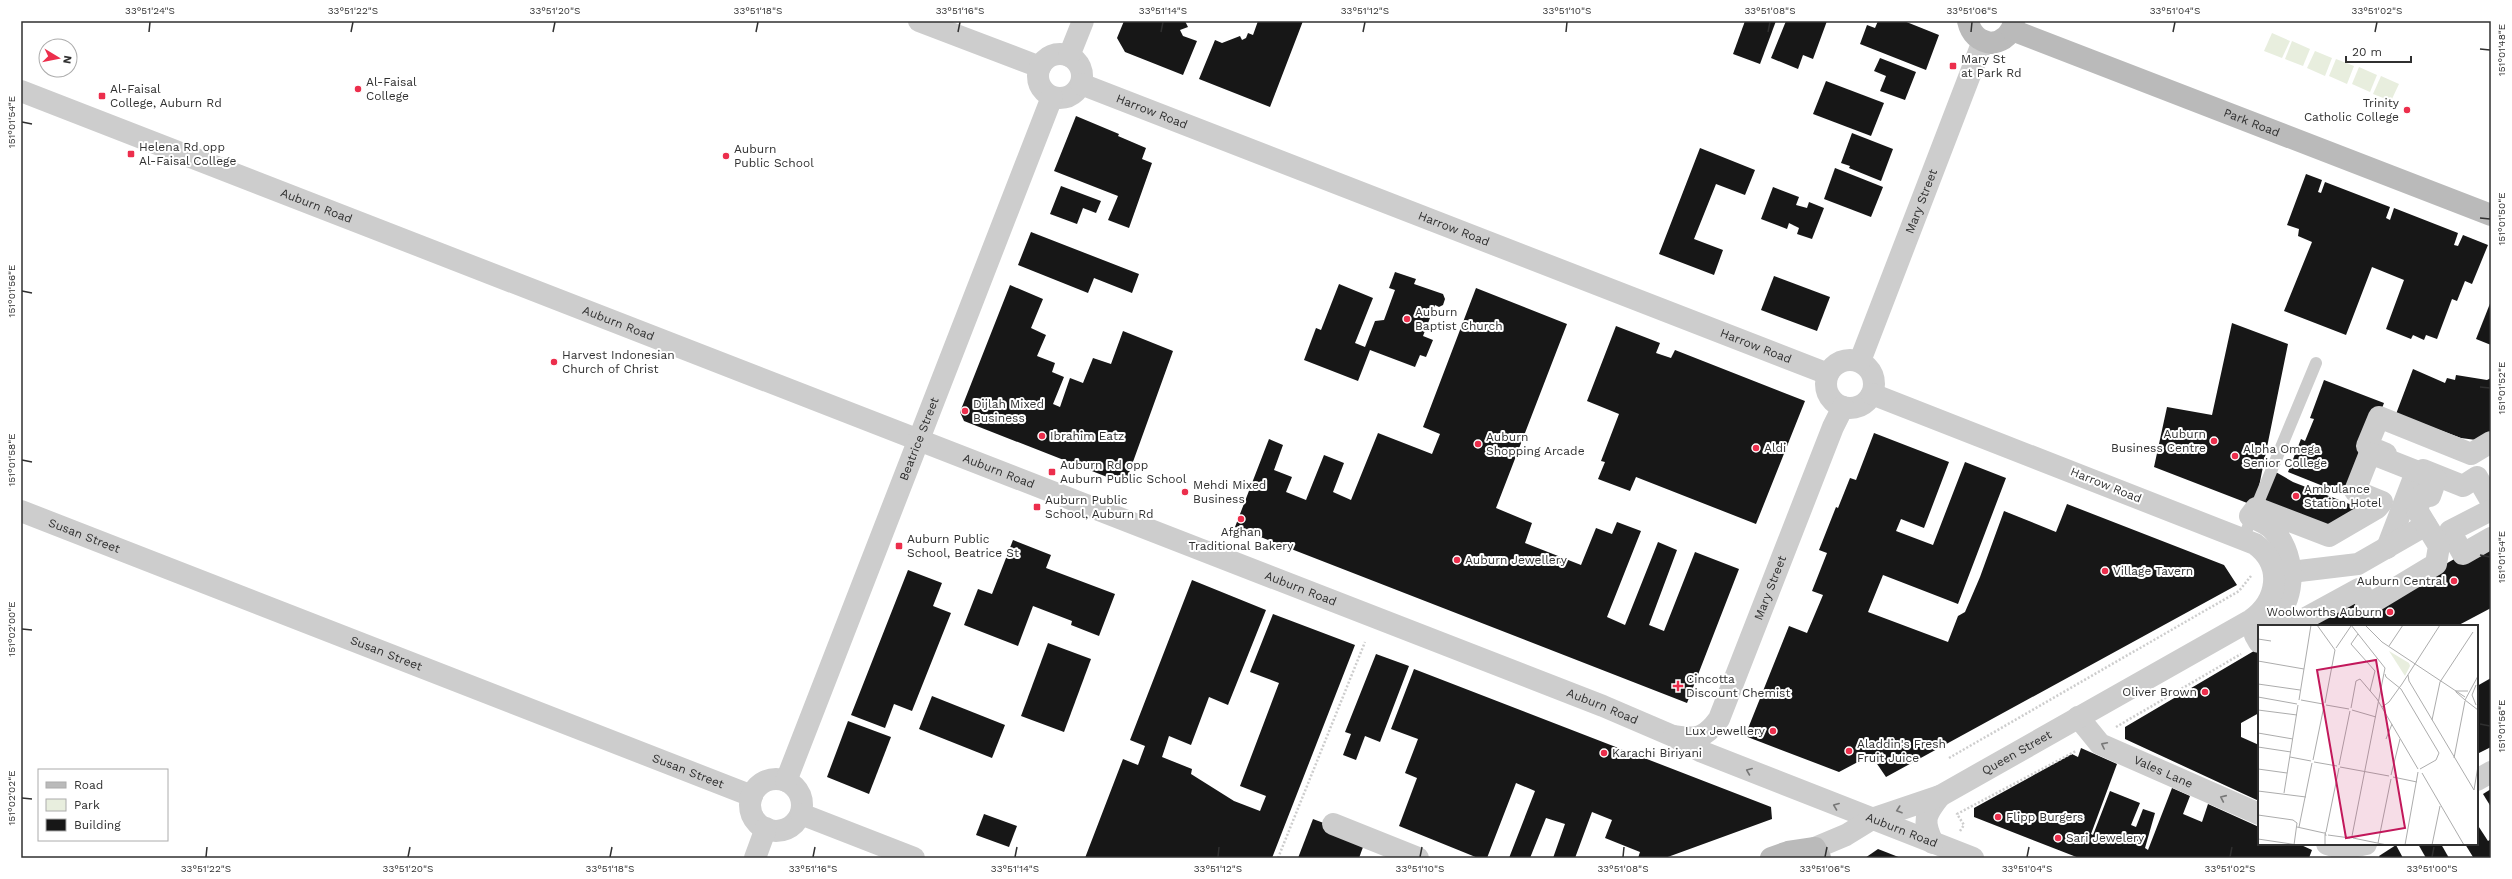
<svg xmlns="http://www.w3.org/2000/svg" width="2512" height="879" font-family="'Work Sans',sans-serif">
<rect width="100%" height="100%" fill="#fff"/>
<g fill="#e8eede">
<path d="M2272,33L2290,41L2282,58L2264,51Z"/>
<path d="M2292,41L2310,49L2303,66L2285,59Z"/>
<path d="M2315,51L2332,58L2325,76L2307,68Z"/>
<path d="M2336,59L2354,66L2347,84L2329,76Z"/>
<path d="M2359,67L2377,75L2370,92L2352,84Z"/>
<path d="M2381,76L2399,84L2391,101L2373,94Z"/>
</g>
<g fill="#171717">
<path d="M1124,21H1185L1188,27L1180,30L1183,36L1197,41L1183,75L1125,52L1117,38Z"/>
<path d="M1258,21H1303L1270,107L1199,79L1215,40L1222,43L1240,36L1242,40L1246,38L1248,33L1253,35Z"/>
<path d="M1745,21H1776L1760,64L1733,54Z"/>
<path d="M1786,21H1827L1813,59L1803,55L1798,69L1771,58Z"/>
<path d="M1878,21H1904L1939,35L1926,70L1860,44L1867,25L1875,28Z"/>
<path d="M1880,58L1916,72L1905,100L1880,91L1886,76L1874,71Z"/>
<path d="M1826,81L1884,103L1871,136L1813,114Z"/>
<path d="M1076,116L1119,134L1118,136L1146,148L1142,159L1152,163L1129,228L1108,220L1118,196L1054,171Z"/>
<path d="M1852,133L1893,149L1881,181L1849,168L1850,166L1841,163Z"/>
<path d="M1700,148L1755,170L1745,195L1716,184L1694,239L1723,250L1714,275L1659,254Z"/>
<path d="M1835,168L1883,187L1871,217L1824,199Z"/>
<path d="M2306,174L2322,180L2318,192L2321,193L2325,182L2390,207L2386,218L2390,220L2394,208L2458,233L2454,245L2458,246L2463,235L2488,245L2472,284L2465,281L2457,301L2452,299L2437,339L2426,335L2424,340L2413,335L2411,339L2386,329L2404,280L2372,267L2346,335L2284,311L2312,242L2298,236L2299,229L2287,225Z"/>
<path d="M1061,186L1101,201L1096,213L1083,208L1077,224L1050,214Z"/>
<path d="M1773,187L1799,197L1796,205L1807,208L1809,202L1824,208L1812,239L1797,234L1799,228L1789,223L1787,229L1761,219Z"/>
<path d="M1031,232L1139,274L1132,293L1094,278L1088,293L1018,265Z"/>
<path d="M1395,272L1416,279L1414,284L1443,294L1445,299L1443,305L1439,307L1435,305L1423,336L1433,340L1426,357L1420,355L1415,367L1370,350L1358,381L1304,360L1316,328L1321,330L1339,284L1373,298L1355,343L1365,347L1375,321L1384,320L1395,290L1389,288Z"/>
<path d="M1774,276L1830,297L1817,331L1761,310Z"/>
<path d="M1010,285L1043,299L1031,328L1046,335L1037,356L1055,363L1052,372L1064,377L1053,404L1060,407L1070,378L1083,383L1093,358L1111,364L1123,331L1173,351L1125,484L964,421L960,412Z"/>
<path d="M1476,288L1567,324L1496,508L1532,523L1525,543L1581,565L1596,528L1612,534L1617,522L1641,531L1607,617L1625,625L1658,542L1677,550L1649,625L1664,631L1695,552L1739,569L1687,703L1235,527L1269,439L1283,445L1274,470L1292,477L1286,492L1306,500L1324,455L1344,463L1333,492L1351,500L1378,433L1432,454L1440,434L1423,427Z"/>
<path d="M2491,301V345L2476,339Z"/>
<path d="M2232,323L2288,344L2255,506L2154,467L2167,407L2212,415Z"/>
<path d="M1616,326L1660,343L1656,353L1671,358L1675,350L1805,401L1756,524L1636,477L1630,491L1598,479L1605,462L1601,461L1619,414L1587,401Z"/>
<path d="M2413,369L2445,383L2447,378L2455,380L2456,375L2487,380L2491,378V442L2461,438L2396,414Z"/>
<path d="M2324,380L2384,403L2348,496L2288,472L2301,439L2305,441L2314,419L2310,418Z"/>
<path d="M1874,433L1949,462L1924,528L1901,519L1896,531L1933,545L1965,462L2006,478L1958,604L1883,575L1868,612L1948,642L1958,616L1965,612L1980,577L2004,511L2056,532L2067,504L2224,565L2237,585L1886,777L1871,755L1839,772L1745,736L1789,626L1807,633L1823,595L1812,591L1827,553L1819,550L1836,507L1838,508L1850,478L1856,480Z"/>
<path d="M2274,471L2293,482L2370,512L2332,534L2258,509Z"/>
<path d="M2491,538V608L2457,626H2298L2359,592L2367,609Z"/>
<path d="M1013,540L1051,555L1046,568L1115,594L1099,636L1071,625L1072,621L1033,606L1018,646L964,625L978,589L992,594Z"/>
<path d="M908,570L942,583L933,606L951,613L912,711L894,704L885,728L851,715Z"/>
<path d="M1192,580L1266,610L1228,705L1209,697L1191,745L1169,736L1162,757L1192,769L1191,774L1234,801L1260,811L1266,796L1240,786L1279,683L1250,672L1273,614L1355,645L1272,858H1085L1123,759L1138,765L1145,746L1130,740Z"/>
<path d="M1048,643L1091,659L1064,732L1021,716Z"/>
<path d="M2259,648V713L2241,723V737L2259,745V801L2125,739V727Z"/>
<path d="M1376,654L1409,666L1380,742L1365,736L1356,760L1343,755L1351,734L1345,732Z"/>
<path d="M1414,669L1771,807L1772,819L1665,858H1638L1640,852L1605,838L1612,820L1592,812L1575,858H1553L1565,824L1546,818L1530,858H1509L1535,791L1516,783L1487,858H1478L1399,826L1417,778L1405,773L1418,739L1391,729Z"/>
<path d="M2491,678V747L2477,754V686Z"/>
<path d="M932,696L1005,725L992,758L919,729Z"/>
<path d="M848,721L891,737L869,794L827,777Z"/>
<path d="M2081,748L2117,764L2091,834L2093,835L2110,791L2140,803L2131,825L2136,827L2143,809L2155,813L2145,848L2148,850L2172,788L2190,796L2183,814L2202,822L2208,804L2259,827V844H2299L2312,850L2309,858H2079L1974,817V808L2072,754L2078,757Z"/>
<path d="M2491,789V807L2483,794Z"/>
<path d="M984,814L1017,826L1009,847L976,835Z"/>
<path d="M1313,819L1366,839L1359,858H1298Z"/>
<path d="M2477,824L2488,841L2491,839V858H2471L2473,857L2465,844H2477Z"/>
<path d="M2418,844H2441L2449,858H2426Z"/>
<path d="M2396,845L2403,858H2380L2379,856Z"/>
<path d="M1878,849L1901,858H1865Z"/>
</g>
<g fill="none" stroke-linecap="round" stroke-linejoin="round">
<g stroke="#cdcdcd" stroke-width="2.5" stroke-dasharray="2 2" stroke-linecap="butt">
<path d="M2116,727L2241,654"/>
<path d="M1949,758L2239,591L2251,576"/>
<path d="M1960,831L1964,825L1957,814L2076,751"/>
<path d="M1278,858L1365,642"/>
</g>
<path stroke="#cdcdcd" stroke-width="12" d="M2243,539L2316,363"/>
<g stroke="#cdcdcd" stroke-width="22">
<path d="M919,21L1040,67"/>
<circle cx="1060" cy="76" r="22"/>
<path d="M1069,56L1083,21"/>
<path id="s1" d="M1081,84L1828,374"/>
<path id="s2" d="M21,91L1603,706L1673,736L1700,751L1973,858"/>
<circle cx="1850" cy="384" r="24"/>
<path id="s3" d="M1860,361L1983,41"/>
<path d="M2386,454L2367,446L2379,417L2471,454L2491,442"/>
<path d="M2423,470L2463,486L2477,477L2491,501"/>
<path d="M2491,510L2450,531L2463,554L2491,538"/>
<path id="s4" d="M21,511L752,796"/>
<path d="M2387,548L2413,480"/>
<path d="M2291,572L2358,564L2426,525"/>
<path d="M2274,619C2298,597 2295,550 2271,528C2266,523 2257,520 2250,516L2256,508L2329,536L2377,508L2382,502L2355,491L2370,453L2436,479L2430,496L2422,495L2417,510L2439,546L2436,564L2368,605L2359,589L2291,626"/>
<path d="M2259,632L2255,635L2259,642"/>
<path id="s5" d="M2078,717L2100,744L2259,814"/>
<path id="s6" d="M1674,736C1697,740 1705,738 1719,719L1833,427L1843,407"/>
<circle cx="776" cy="805" r="26"/>
<path d="M2477,780L2491,772"/>
<path id="s7" d="M786,781L1052,97"/>
<path d="M801,814L914,858"/>
<path d="M1333,824L1418,858"/>
<path d="M1933,843C1922,820 1925,815 1940,796"/>
<path d="M2327,844L2343,849L2366,844"/>
<path id="s8" d="M1815,848L1846,835L1872,819L1940,796L2251,620C2278,601 2284,565 2255,544L1872,394"/>
<path d="M755,858L766,828"/>
</g>
<g stroke="#bababa" stroke-width="22">
<path d="M1968,21C1971,34 1978,41 1992,43C2004,41 2012,34 2014,21"/>
<path id="s9" d="M2012,30L2491,215"/>
<path d="M1771,858L1788,852L1815,848L1820,858"/>
</g>
</g>
<defs><path id="oneway-chevron" d="M-2-3.5L2.5 0L-2 3.5" fill="none" stroke-width="1.6" stroke-linecap="round" stroke-linejoin="round"/></defs>
<g stroke="#777">
<use href="#oneway-chevron" transform="translate(2104 745) rotate(-153)"/>
<use href="#oneway-chevron" transform="translate(1749 771) rotate(-158)"/>
<use href="#oneway-chevron" transform="translate(2223 798) rotate(-156)"/>
<use href="#oneway-chevron" transform="translate(1836 806) rotate(-159)"/>
<use href="#oneway-chevron" transform="translate(1899 810) rotate(161)"/>
</g>
<path fill="none" stroke="#303030" stroke-width="1.5" d="M149,32L150,22M351,32L353,22M553,32L555,22M756,32L758,22M958,32L960,22M1161,32L1163,22M1363,32L1365,22M1566,32L1567,22M1768,32L1770,22M1971,32L1972,22M2173,32L2175,22M2375,32L2377,22M2480,49L2490,50M22,122L32,124M2480,218L2490,219M22,291L32,293M2480,387L2490,388M22,460L32,462M2480,555L2490,557M22,629L32,630M2480,724L2490,726M22,798L32,799M206,857L207,847M408,857L410,847M610,857L612,847M813,857L815,847M1015,857L1017,847M1218,857L1219,847M1420,857L1422,847M1623,857L1624,847M1825,857L1827,847M2027,857L2029,847M2230,857L2232,847M2432,857L2434,847"/>
<g fill="#ec2e4c" stroke="#fff" stroke-width="1.5">
<rect x="1949" y="62" width="8" height="8" rx="2"/>
<circle cx="358" cy="89" r="4"/>
<rect x="98" y="92" width="8" height="8" rx="2"/>
<circle cx="2407" cy="110" r="4"/>
<rect x="127" y="150" width="8" height="8" rx="2"/>
<circle cx="726" cy="156" r="4"/>
<circle cx="1407" cy="319" r="4"/>
<circle cx="554" cy="362" r="4"/>
<circle cx="965" cy="411" r="4"/>
<circle cx="1042" cy="436" r="4"/>
<circle cx="2214" cy="441" r="4"/>
<circle cx="1478" cy="444" r="4"/>
<circle cx="1756" cy="448" r="4"/>
<circle cx="2235" cy="456" r="4"/>
<rect x="1048" y="468" width="8" height="8" rx="2"/>
<circle cx="1185" cy="492" r="4"/>
<circle cx="2296" cy="496" r="4"/>
<rect x="1033" y="503" width="8" height="8" rx="2"/>
<circle cx="1241" cy="519" r="4"/>
<rect x="895" y="542" width="8" height="8" rx="2"/>
<circle cx="1457" cy="560" r="4"/>
<circle cx="2105" cy="571" r="4"/>
<circle cx="2454" cy="581" r="4"/>
<circle cx="2390" cy="612" r="4"/>
<path d="M1676 680h4v4h4v4h-4v4h-4v-4h-4v-4h4z"/>
<circle cx="2205" cy="692" r="4"/>
<circle cx="1773" cy="731" r="4"/>
<circle cx="1849" cy="751" r="4"/>
<circle cx="1604" cy="753" r="4"/>
<circle cx="1998" cy="817" r="4"/>
<circle cx="2058" cy="838" r="4"/>
</g>
<g text-anchor="middle" dominant-baseline="central" stroke-width="4" stroke-linejoin="round" paint-order="stroke">
<g font-size="12" fill="#303030" stroke="#fff" text-anchor="start">
<text x="1961" y="59">Mary St<tspan x="1961" dy="14">at Park Rd</tspan></text>
<text x="366" y="82">Al-Faisal<tspan x="366" dy="14">College</tspan></text>
<text x="110" y="89">Al-Faisal<tspan x="110" dy="14">College, Auburn Rd</tspan></text>
<text x="2399" y="103" text-anchor="end">Trinity<tspan x="2399" dy="14">Catholic College</tspan></text>
<text x="139" y="147">Helena Rd opp<tspan x="139" dy="14">Al-Faisal College</tspan></text>
<text x="734" y="149">Auburn<tspan x="734" dy="14">Public School</tspan></text>
<text x="1415" y="312">Auburn<tspan x="1415" dy="14">Baptist Church</tspan></text>
<text x="562" y="355">Harvest Indonesian<tspan x="562" dy="14">Church of Christ</tspan></text>
<text x="973" y="404">Dijlah Mixed<tspan x="973" dy="14">Business</tspan></text>
<text x="2206" y="434" text-anchor="end">Auburn<tspan x="2206" dy="14">Business Centre</tspan></text>
<text x="1050" y="436">Ibrahim Eatz</text>
<text x="1486" y="437">Auburn<tspan x="1486" dy="14">Shopping Arcade</tspan></text>
<text x="1764" y="448">Aldi</text>
<text x="2243" y="449">Alpha Omega<tspan x="2243" dy="14">Senior College</tspan></text>
<text x="1060" y="465">Auburn Rd opp<tspan x="1060" dy="14">Auburn Public School</tspan></text>
<text x="1193" y="485">Mehdi Mixed<tspan x="1193" dy="14">Business</tspan></text>
<text x="2304" y="489">Ambulance<tspan x="2304" dy="14">Station Hotel</tspan></text>
<text x="1045" y="500">Auburn Public<tspan x="1045" dy="14">School, Auburn Rd</tspan></text>
<text x="1241" y="532" text-anchor="middle">Afghan<tspan x="1241" dy="14">Traditional Bakery</tspan></text>
<text x="907" y="539">Auburn Public<tspan x="907" dy="14">School, Beatrice St</tspan></text>
<text x="1465" y="560">Auburn Jewellery</text>
<text x="2113" y="571">Village Tavern</text>
<text x="2446" y="581" text-anchor="end">Auburn Central</text>
<text x="2382" y="612" text-anchor="end">Woolworths Auburn</text>
<text x="1686" y="679">Cincotta<tspan x="1686" dy="14">Discount Chemist</tspan></text>
<text x="2197" y="692" text-anchor="end">Oliver Brown</text>
<text x="1765" y="731" text-anchor="end">Lux Jewellery</text>
<text x="1857" y="744">Aladdin's Fresh<tspan x="1857" dy="14">Fruit Juice</tspan></text>
<text x="1612" y="753">Karachi Biriyani</text>
<text x="2006" y="817">Flipp Burgers</text>
<text x="2066" y="838">Sari Jewelery</text>
</g>
<g font-size="12" fill="#303030" stroke="#fff">
<text stroke="none"><textPath href="#s1" startOffset="76">Harrow Road</textPath></text>
<text stroke="none"><textPath href="#s9" startOffset="257">Park Road</textPath></text>
<text stroke="none"><textPath href="#s3" startOffset="171">Mary Street</textPath></text>
<text stroke="none"><textPath href="#s2" startOffset="317">Auburn Road</textPath></text>
<text stroke="none"><textPath href="#s1" startOffset="400">Harrow Road</textPath></text>
<text stroke="none"><textPath href="#s2" startOffset="641">Auburn Road</textPath></text>
<text stroke="none"><textPath href="#s1" startOffset="724">Harrow Road</textPath></text>
<text stroke="none"><textPath href="#s7" startOffset="367">Beatrice Street</textPath></text>
<text stroke="none"><textPath href="#s2" startOffset="1049">Auburn Road</textPath></text>
<text transform="translate(2106 485) rotate(22)">Harrow Road</text>
<text stroke="none"><textPath href="#s4" startOffset="68">Susan Street</textPath></text>
<text stroke="none"><textPath href="#s2" startOffset="1373">Auburn Road</textPath></text>
<text stroke="none"><textPath href="#s6" startOffset="193">Mary Street</textPath></text>
<text stroke="none"><textPath href="#s4" startOffset="392">Susan Street</textPath></text>
<text stroke="none"><textPath href="#s2" startOffset="1697">Auburn Road</textPath></text>
<text stroke="none"><textPath href="#s8" startOffset="224">Queen Street</textPath></text>
<text stroke="none"><textPath href="#s4" startOffset="716">Susan Street</textPath></text>
<text stroke="none"><textPath href="#s5" startOffset="104">Vales Lane</textPath></text>
<text stroke="none"><textPath href="#s2" startOffset="2021">Auburn Road</textPath></text>
</g>
</g>
<g transform="translate(2258 625)">
<rect width="220" height="220" fill="#fff"/>
<path d="M131,26L151,38L152,41L147,51Z" fill="#e8eede"/>
<path fill="none" stroke="#acacac" stroke-width="1" d="M59,0L77,25L67,78M93,0L127,43L94,211M107,0L124,17L207,72M100,9L93,19L117,46L112,66M0,14L13,16M131,21L145,0M78,23L93,1M0,36L46,44M127,49L128,52L143,64L181,128L178,135L162,144M150,50L151,56L216,165M0,59L42,65M218,60L214,70L218,80M197,66H210M198,67L207,75M0,72L39,79M41,75L53,0M43,75L65,79M207,75L220,51M207,75L220,85M68,80L91,84M124,82L131,77L144,59L182,0M93,83L98,56L102,54L119,74L160,144M0,85L39,90M94,85L118,92M174,95L182,57L215,7M0,108L35,114M128,114L134,99M0,122L33,127M32,132L53,136M196,133L207,76M55,135L66,81M56,137L79,141M81,140L92,86M82,142L131,151M0,144L29,148M164,148L206,220M133,150L142,114M135,152L159,157M216,165L220,141M0,166L48,172M26,168L40,80M0,190L35,195L39,198M39,202L66,208M41,202L54,138M68,207L81,143M70,210L92,213M95,213L129,220M0,214L40,220M120,218L133,154M36,220L39,198M67,220V207L68,211M147,220L160,147M174,220L182,181"/>
<path fill="#c2185b" fill-opacity="0.15" stroke="#c2185b" stroke-width="2" d="M118,35L147,203L88,213L59,45Z"/>
<rect width="220" height="220" fill="none" stroke="#303030" stroke-width="2"/>
</g>
<rect width="2512" height="879" fill="none" stroke="#ffffff" stroke-width="44"/>
<rect x="38" y="769" width="130" height="72" fill="#ffffff" stroke="#acacac"/>
<rect x="46" y="782" width="20" height="6" fill="#bababa" stroke="#acacac"/>
<text x="74" y="789" font-size="12" fill="#303030">Road</text>
<rect x="46" y="799" width="20" height="12" fill="#e8eede" stroke="#acacac"/>
<text x="74" y="809" font-size="12" fill="#303030">Park</text>
<rect x="46" y="819" width="20" height="12" fill="#171717" stroke="#acacac"/>
<text x="74" y="829" font-size="12" fill="#303030">Building</text>
<g transform="translate(58 58) rotate(100)"><circle r="19" fill="#ffffff" stroke="#acacac"/>
<path d="M0-3L7 15L0 10L-7 15Z" fill="#ec2e4c"/>
<text y="-6" font-size="11" font-weight="bold" text-anchor="middle" fill="#303030">N</text>
</g>
<path d="M2346 56v6h65v-6" fill="none" stroke="#303030" stroke-width="2"/>
<text x="2352" y="56" font-size="12" fill="#303030" stroke="#ffffff" stroke-width="3" paint-order="stroke">20 m</text>
<rect x="22" y="22" width="2468" height="835" fill="none" stroke="#303030" stroke-width="1.5"/>
<g font-size="10" text-anchor="middle" fill="#303030">
<text x="150" y="14">33°51'24"S</text>
<text x="353" y="14">33°51'22"S</text>
<text x="555" y="14">33°51'20"S</text>
<text x="758" y="14">33°51'18"S</text>
<text x="960" y="14">33°51'16"S</text>
<text x="1163" y="14">33°51'14"S</text>
<text x="1365" y="14">33°51'12"S</text>
<text x="1567" y="14">33°51'10"S</text>
<text x="1770" y="14">33°51'08"S</text>
<text x="1972" y="14">33°51'06"S</text>
<text x="2175" y="14">33°51'04"S</text>
<text x="2377" y="14">33°51'02"S</text>
<text transform="translate(2501 50) rotate(-90)" y="4">151°01'48"E</text>
<text transform="translate(11 122) rotate(-90)" y="4">151°01'54"E</text>
<text transform="translate(2501 219) rotate(-90)" y="4">151°01'50"E</text>
<text transform="translate(11 291) rotate(-90)" y="4">151°01'56"E</text>
<text transform="translate(2501 388) rotate(-90)" y="4">151°01'52"E</text>
<text transform="translate(11 460) rotate(-90)" y="4">151°01'58"E</text>
<text transform="translate(2501 557) rotate(-90)" y="4">151°01'54"E</text>
<text transform="translate(11 629) rotate(-90)" y="4">151°02'00"E</text>
<text transform="translate(2501 726) rotate(-90)" y="4">151°01'56"E</text>
<text transform="translate(11 798) rotate(-90)" y="4">151°02'02"E</text>
<text x="206" y="872">33°51'22"S</text>
<text x="408" y="872">33°51'20"S</text>
<text x="610" y="872">33°51'18"S</text>
<text x="813" y="872">33°51'16"S</text>
<text x="1015" y="872">33°51'14"S</text>
<text x="1218" y="872">33°51'12"S</text>
<text x="1420" y="872">33°51'10"S</text>
<text x="1623" y="872">33°51'08"S</text>
<text x="1825" y="872">33°51'06"S</text>
<text x="2027" y="872">33°51'04"S</text>
<text x="2230" y="872">33°51'02"S</text>
<text x="2432" y="872">33°51'00"S</text>
</g>
</svg>
